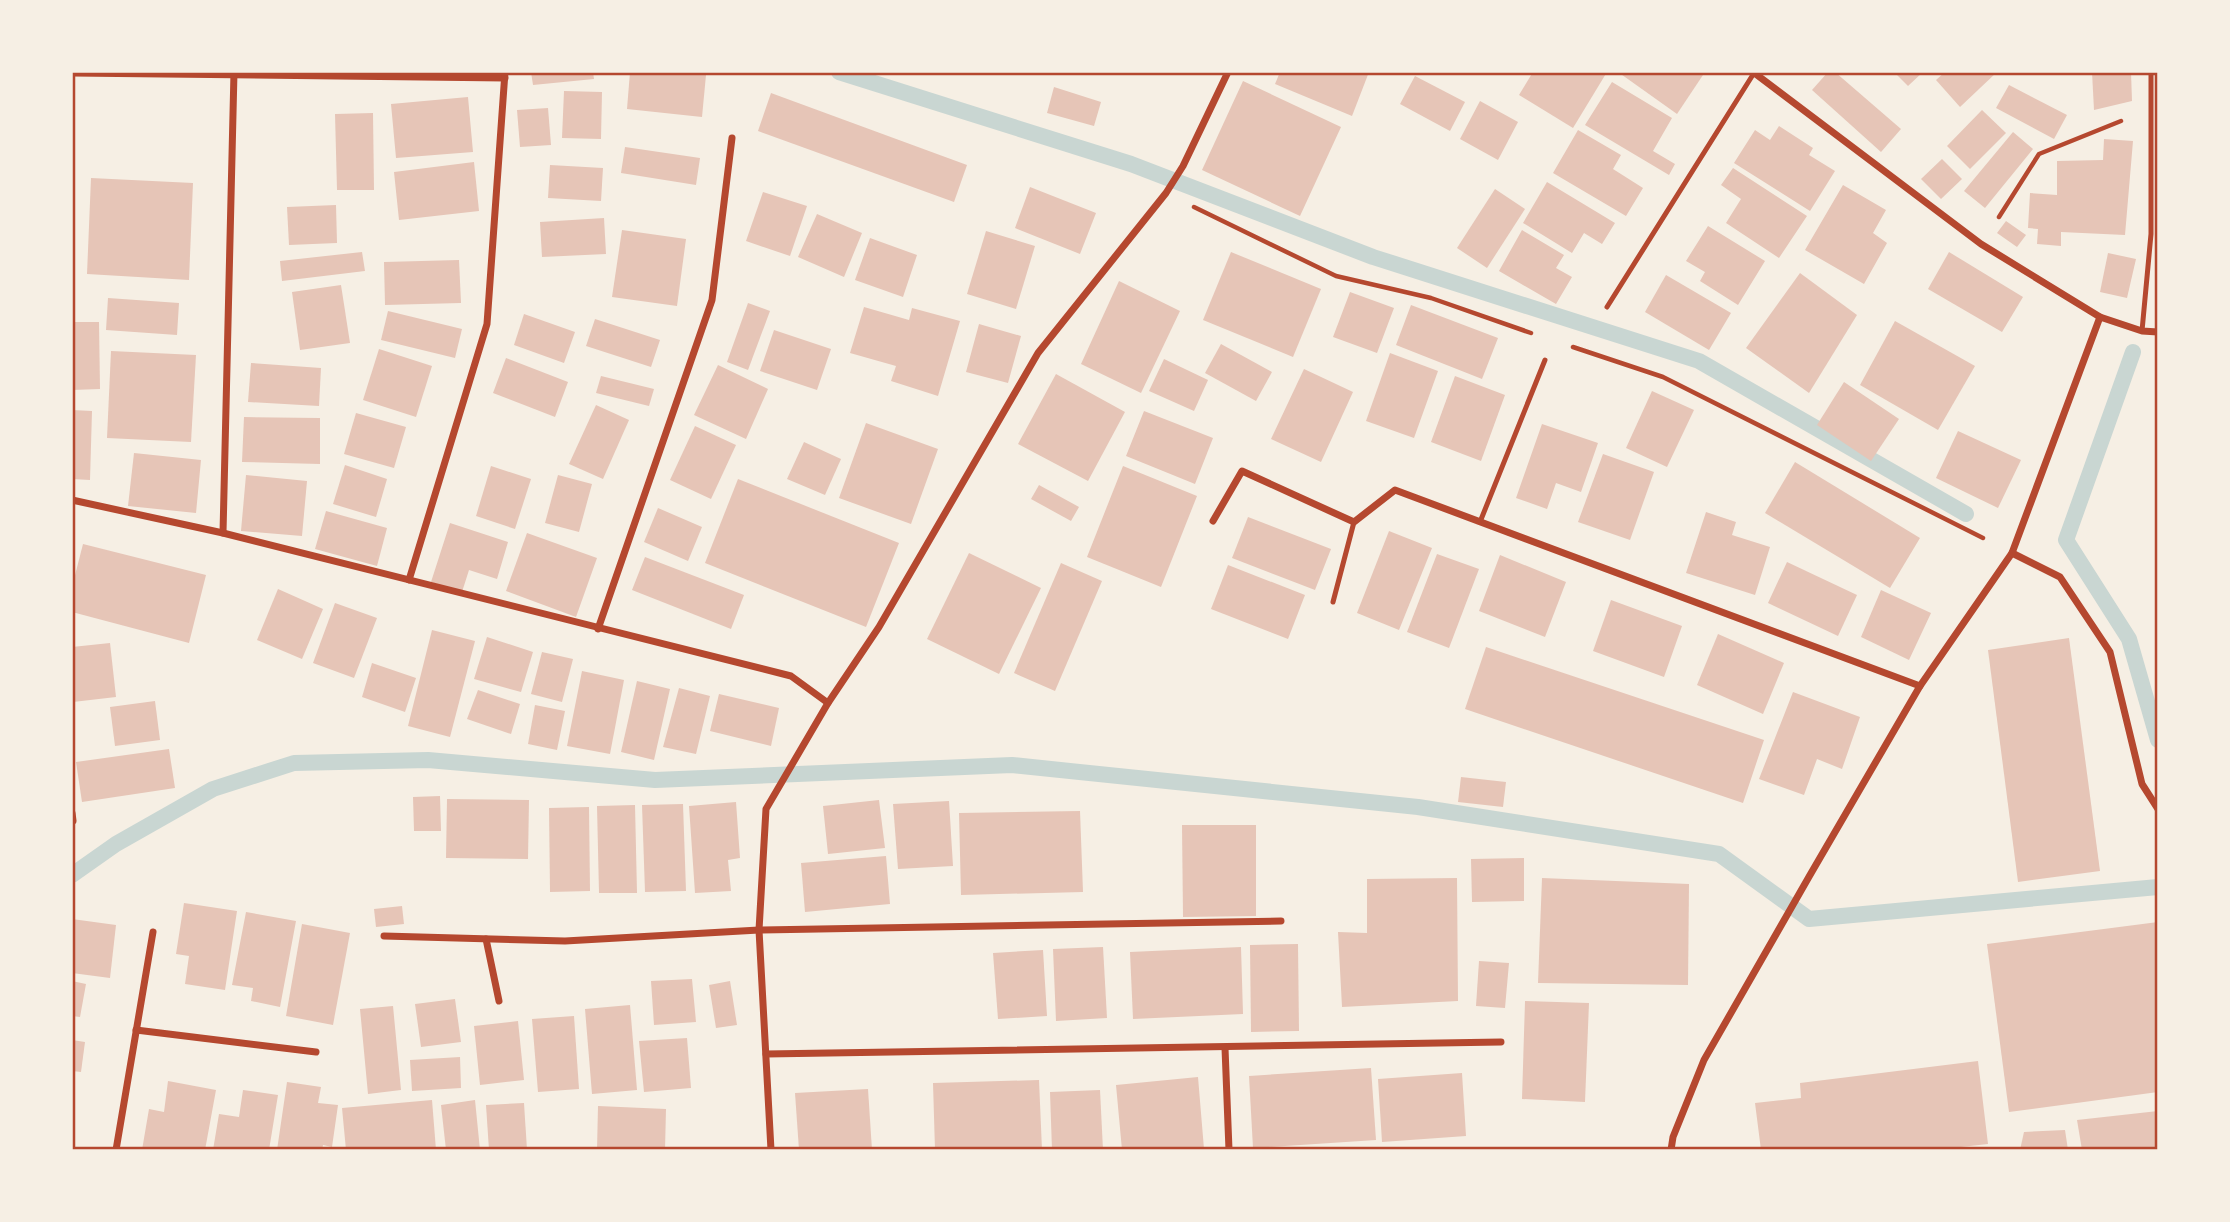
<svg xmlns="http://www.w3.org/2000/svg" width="2230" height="1222" font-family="'Varela Round',sans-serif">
<rect width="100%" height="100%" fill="#f6efe4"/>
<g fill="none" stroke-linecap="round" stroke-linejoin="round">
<g stroke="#c9d6d2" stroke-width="16">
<path d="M839,72L1131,164L1373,257L1699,361L1966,514"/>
<path d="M2133,352L2066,540L2129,639L2158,740"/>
<path d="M72,875L116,844L213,789L294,763L428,760L655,780L1012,765L1418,807L1719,854L1809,919L2158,887"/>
</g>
</g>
<g fill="#e6c5b7">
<path d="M531,72H593L594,79L533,85Z"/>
<path d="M630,72L706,75L702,117L627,109Z"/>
<path d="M1280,72H1369L1352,116L1275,84Z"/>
<path d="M1533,72H1607L1573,128L1519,95Z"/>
<path d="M1618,72H1705L1677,114Z"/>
<path d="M1828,72H1835L1901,129L1881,152L1812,90Z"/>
<path d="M1894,72H1923L1908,86Z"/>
<path d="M1945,72H1997L1960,107L1936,80Z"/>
<path d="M2092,72H2131L2132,101L2094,110Z"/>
<path d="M1415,76L1465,102L1450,131L1400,104Z"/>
<path d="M1243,81L1341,127L1300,216L1202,170Z"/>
<path d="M1612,82L1672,118L1653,151L1675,164L1669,175L1585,125Z"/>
<path d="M2009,85L2067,115L2054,139L1996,108Z"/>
<path d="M1054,87L1101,102L1094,126L1047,113Z"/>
<path d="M564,91L602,92L601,139L562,138Z"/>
<path d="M771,93L967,165L954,202L758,131Z"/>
<path d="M468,97L473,152L396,158L391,104Z"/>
<path d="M1480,101L1518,122L1498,160L1460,139Z"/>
<path d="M548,108L551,145L520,147L517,110Z"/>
<path d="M1982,110L2006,133L1970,169L1947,146Z"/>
<path d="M373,113L374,190H337L335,114Z"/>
<path d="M1779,126L1813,148L1809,155L1835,171L1810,211L1734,163L1755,130L1770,140Z"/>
<path d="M1578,130L1621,155L1613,169L1643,188L1626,216L1553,173Z"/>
<path d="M2013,132L2033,149L1985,208L1964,191Z"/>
<path d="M2104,139L2133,141L2125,235L2061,232V246L2037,244L2038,229L2028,228L2030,193L2057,195V161L2103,160Z"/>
<path d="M625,147L700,158L696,185L621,173Z"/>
<path d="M1942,159L1962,179L1941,199L1921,179Z"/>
<path d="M474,162L479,211L399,220L394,172Z"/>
<path d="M550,165L603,168L601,201L548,198Z"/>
<path d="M1733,168L1807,216L1779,258L1726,223L1741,199L1721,185Z"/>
<path d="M91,178L193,183L189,280L87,274Z"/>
<path d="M1547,182L1615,223L1602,244L1584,233L1572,253L1523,223Z"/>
<path d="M1843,185L1886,210L1873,233L1887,243L1864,284L1805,250Z"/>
<path d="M1030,187L1096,213L1080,254L1015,228Z"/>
<path d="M1495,189L1525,209L1487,268L1457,248Z"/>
<path d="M763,192L807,206L790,256L746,241Z"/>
<path d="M336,205L337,243L289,245L287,207Z"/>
<path d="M817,214L862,233L844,277L798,257Z"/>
<path d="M604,218L606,254L542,257L540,222Z"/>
<path d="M2006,221L2026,235L2017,247L1997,233Z"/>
<path d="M1708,226L1765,261L1738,305L1700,281L1705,272L1686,261Z"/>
<path d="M622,230L686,239L677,306L612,297Z"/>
<path d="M1522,230L1564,255L1556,268L1572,277L1556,304L1499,271Z"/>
<path d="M986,231L1035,246L1016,309L967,294Z"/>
<path d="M870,238L917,255L903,297L855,280Z"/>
<path d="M362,252L365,271L282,281L280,261Z"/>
<path d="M1231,252L1321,289L1293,357L1203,320Z"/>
<path d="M1949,252L2023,297L2002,332L1928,289Z"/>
<path d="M2108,253L2136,259L2127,298L2100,292Z"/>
<path d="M459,260L461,303L385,305L384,262Z"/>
<path d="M1800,273L1857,315L1809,393L1746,348Z"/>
<path d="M1666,275L1731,313L1709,350L1645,312Z"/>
<path d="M1119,281L1180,311L1141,393L1081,364Z"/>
<path d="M341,285L350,343L300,350L292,292Z"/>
<path d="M1350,292L1394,308L1377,353L1333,337Z"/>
<path d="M108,298L179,303L177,335L106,330Z"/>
<path d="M748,303L770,311L748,370L727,362Z"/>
<path d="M1411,305L1498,338L1482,379L1396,345Z"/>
<path d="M864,307L909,320L912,308L960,321L938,396L891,381L896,366L850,353Z"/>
<path d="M388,311L462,329L455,358L381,340Z"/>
<path d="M524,314L575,332L564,363L514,345Z"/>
<path d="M595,319L660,340L651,367L586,346Z"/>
<path d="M1895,321L1975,366L1938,430L1860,385Z"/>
<path d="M72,322H99L100,389L72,390Z"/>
<path d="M979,324L1021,336L1008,383L966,372Z"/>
<path d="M774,330L831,349L817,390L760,371Z"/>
<path d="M1221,344L1272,372L1256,401L1205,373Z"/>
<path d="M379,349L432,366L416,417L363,400Z"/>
<path d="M111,351L196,355L191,442L107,438Z"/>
<path d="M1390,353L1438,371L1414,438L1366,421Z"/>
<path d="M506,358L568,382L555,417L493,393Z"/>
<path d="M1164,359L1208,380L1194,411L1149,391Z"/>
<path d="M251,363L321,368L319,406L248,402Z"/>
<path d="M718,365L768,389L746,439L694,415Z"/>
<path d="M1304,369L1353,392L1321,462L1271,439Z"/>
<path d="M1056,374L1125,412L1088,481L1018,444Z"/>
<path d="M601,376L654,389L649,406L596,393Z"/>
<path d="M1455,376L1505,395L1481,461L1431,442Z"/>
<path d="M1844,382L1899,419L1871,461L1817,425Z"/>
<path d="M1652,391L1694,410L1667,467L1626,448Z"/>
<path d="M596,405L629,420L603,479L569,464Z"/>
<path d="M72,410L92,411L90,480L72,479Z"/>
<path d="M1144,411L1213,438L1195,484L1126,456Z"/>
<path d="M356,413L406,427L394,468L344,454Z"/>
<path d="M244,417L320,418V464L242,462Z"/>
<path d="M866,423L938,449L911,524L839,498Z"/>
<path d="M1542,424L1598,443L1581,492L1556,483L1547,509L1516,498Z"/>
<path d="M695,426L736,445L711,499L670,480Z"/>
<path d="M1958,431L2021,460L1998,508L1936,478Z"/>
<path d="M804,442L841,459L825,495L787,479Z"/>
<path d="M134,453L201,460L196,513L128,506Z"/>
<path d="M1603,454L1654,472L1630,540L1578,522Z"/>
<path d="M1795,462L1920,538L1890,588L1765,513Z"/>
<path d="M345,465L387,479L376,517L333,504Z"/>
<path d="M491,466L531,479L515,529L476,516Z"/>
<path d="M1123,466L1197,496L1161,587L1087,557Z"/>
<path d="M246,475L307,481L302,536L241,531Z"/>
<path d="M558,475L592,484L579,532L545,523Z"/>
<path d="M738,479L899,543L866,627L705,563Z"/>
<path d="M1039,485L1079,507L1071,521L1031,499Z"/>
<path d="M658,508L702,527L688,561L644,542Z"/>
<path d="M326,511L387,528L377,566L315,549Z"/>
<path d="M1706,512L1736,522L1732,535L1770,547L1755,595L1686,573Z"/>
<path d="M1248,517L1331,549L1315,590L1232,558Z"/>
<path d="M450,523L508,542L497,579L469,570L462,592L431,582Z"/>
<path d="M1389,531L1432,548L1399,630L1357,613Z"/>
<path d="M527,533L597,558L576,617L506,591Z"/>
<path d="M83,544L206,575L189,643L72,612V587Z"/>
<path d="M969,553L1041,588L999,674L927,639Z"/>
<path d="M1437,554L1479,569L1449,648L1407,632Z"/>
<path d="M1500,555L1566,582L1545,637L1479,611Z"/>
<path d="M645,557L744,595L731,629L632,590Z"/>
<path d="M1787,562L1857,595L1838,636L1768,603Z"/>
<path d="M1061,563L1102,581L1055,691L1014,673Z"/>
<path d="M1228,565L1305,595L1288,639L1211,609Z"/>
<path d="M278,589L323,609L302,659L257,640Z"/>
<path d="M1881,590L1931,613L1909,660L1861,637Z"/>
<path d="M1611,600L1682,626L1664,677L1593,651Z"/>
<path d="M335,603L377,618L354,678L313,663Z"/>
<path d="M432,630L475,641L450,737L408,726Z"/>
<path d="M1718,634L1784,663L1763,714L1697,685Z"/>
<path d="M487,637L533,652L521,692L474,679Z"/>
<path d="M2069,638L2100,871L2018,882L1988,650Z"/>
<path d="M110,643L116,697L73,702L72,647Z"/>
<path d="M1486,647L1764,740L1743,803L1465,709Z"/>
<path d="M542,652L573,659L562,702L531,694Z"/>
<path d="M372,663L416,678L405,712L362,697Z"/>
<path d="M582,671L624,680L610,754L567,746Z"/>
<path d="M637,681L670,689L654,760L621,752Z"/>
<path d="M679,688L710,696L696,754L663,747Z"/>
<path d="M478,690L520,704L511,734L467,719Z"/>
<path d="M1793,692L1860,717L1842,769L1817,759L1804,795L1759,779Z"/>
<path d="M719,694L779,708L771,746L710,731Z"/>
<path d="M155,701L160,740L115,746L110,707Z"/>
<path d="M535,705L565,711L557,750L528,744Z"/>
<path d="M169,749L175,788L82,802L76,762Z"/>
<path d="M1461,777L1506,782L1503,807L1458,802Z"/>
<path d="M440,796L441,831H414L413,797Z"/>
<path d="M447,799L529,800L528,859L446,858Z"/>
<path d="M879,800L885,848L828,854L823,806Z"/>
<path d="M949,801L953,866L898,869L893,804Z"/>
<path d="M736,802L740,858L728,860L731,891L695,893L689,806Z"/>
<path d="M683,804L686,891L645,892L642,805Z"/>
<path d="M635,805L637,893H599L597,806Z"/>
<path d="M589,807L590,891L550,892L549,808Z"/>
<path d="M1080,811L1083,892L961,895L959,813Z"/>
<path d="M1182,825H1256V916L1183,917Z"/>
<path d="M886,856L890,904L805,912L801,863Z"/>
<path d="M1524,858V901L1472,902L1471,859Z"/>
<path d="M1457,878L1458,1001L1342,1007L1338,932L1367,933V879Z"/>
<path d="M1542,878L1689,884L1688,985L1538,983Z"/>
<path d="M184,903L237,911L225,990L185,984L189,956L176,954Z"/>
<path d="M402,906L404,924L376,927L374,909Z"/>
<path d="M246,912L296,921L280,1007L251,1001L253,988L232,985Z"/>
<path d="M72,919L116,925L110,978L72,973Z"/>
<path d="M2158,922V1092L2009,1112L1987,944Z"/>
<path d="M302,924L350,933L333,1025L286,1016Z"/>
<path d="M1298,944L1299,1031L1251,1032L1250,945Z"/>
<path d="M1103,947L1107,1018L1056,1021L1053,949Z"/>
<path d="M1241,947L1243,1014L1133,1019L1130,952Z"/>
<path d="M1043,950L1047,1016L998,1019L993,953Z"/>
<path d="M1479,961L1509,963L1505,1008L1476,1006Z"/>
<path d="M692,979L696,1022L654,1025L651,981Z"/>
<path d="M72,981L86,984L80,1017L72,1016Z"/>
<path d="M730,981L737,1025L716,1028L709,985Z"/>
<path d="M455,999L461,1042L421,1047L415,1004Z"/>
<path d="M1525,1001L1589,1003L1585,1102L1522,1099Z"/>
<path d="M630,1005L637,1090L592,1094L585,1009Z"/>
<path d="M393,1006L401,1090L368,1094L360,1009Z"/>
<path d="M574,1016L579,1089L538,1092L532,1019Z"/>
<path d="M518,1021L524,1080L480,1085L474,1026Z"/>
<path d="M687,1038L691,1088L644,1092L639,1041Z"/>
<path d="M72,1040L85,1042L81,1072L72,1071Z"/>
<path d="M460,1057L461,1088L412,1091L410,1060Z"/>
<path d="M1978,1061L1988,1144L1934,1150H1761L1755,1103L1801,1098L1800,1083Z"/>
<path d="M1371,1068L1376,1140L1253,1148L1249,1076Z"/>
<path d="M1462,1073L1466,1136L1382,1142L1378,1079Z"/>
<path d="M1198,1077L1204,1149L1122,1150L1116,1085Z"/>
<path d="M1039,1080L1042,1150H935L933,1083Z"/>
<path d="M168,1081L216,1090L205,1150H142L149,1109L164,1112Z"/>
<path d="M287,1082L321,1087L318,1103L338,1105L332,1147L323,1145L322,1150H277Z"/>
<path d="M868,1089L872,1150H799L795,1093Z"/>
<path d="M243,1090L278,1095L269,1150H213L219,1114L239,1117Z"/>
<path d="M1100,1090L1103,1150H1052L1050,1092Z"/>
<path d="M432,1100L436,1150H346L342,1108Z"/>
<path d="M475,1100L480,1150H446L441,1105Z"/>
<path d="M524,1103L527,1150H489L486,1105Z"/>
<path d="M598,1106L666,1109L665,1150H597Z"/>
<path d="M2158,1111V1150H2082L2077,1120Z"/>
<path d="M2065,1130L2068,1150H2020L2024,1132Z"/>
</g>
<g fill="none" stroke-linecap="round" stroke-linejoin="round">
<g stroke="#b5482f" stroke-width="4.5">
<path d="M1194,207L1336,276L1431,298L1531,333"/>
<path d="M1999,217L2039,154L2121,121"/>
<path d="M1573,347L1663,377L1983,538"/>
</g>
<g stroke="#b5482f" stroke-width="5">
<path d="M1607,307L1754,73"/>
<path d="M2142,331L2151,234V72"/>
<path d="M1480,522L1545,360"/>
<path d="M1333,602L1354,522"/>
</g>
<g stroke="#b5482f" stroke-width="7">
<path d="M1753,72L1981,244L2100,317L2142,331L2158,332"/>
<path d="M72,73L505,78"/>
<path d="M72,500L223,533L791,676L828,703"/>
<path d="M1213,521L1242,471L1354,522L1395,490L1920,686"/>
<path d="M223,533L234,72"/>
<path d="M2012,553L2060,577L2110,652L2142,784L2158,809"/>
<path d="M409,580L487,324L505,72"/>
<path d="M598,629L712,300L732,138"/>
<path d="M72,813L73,821"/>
<path d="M384,936L565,941L759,930L1281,921"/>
<path d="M486,939L499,1001"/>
<path d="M136,1030L316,1052"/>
<path d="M1225,1048L1229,1150"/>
<path d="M766,1054L1501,1042"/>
<path d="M116,1150L153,932"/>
<path d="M771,1150L759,930L766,809L828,703L879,627L1038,353L1166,193L1183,166L1228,72"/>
<path d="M1671,1150L1673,1137L1704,1060L1810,875L1920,686L2012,553L2100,317"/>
</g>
</g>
<rect width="2230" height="1222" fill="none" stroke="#f6efe4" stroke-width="147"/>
<rect x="74" y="74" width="2082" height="1074" fill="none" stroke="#b5482f" stroke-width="2.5"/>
</svg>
